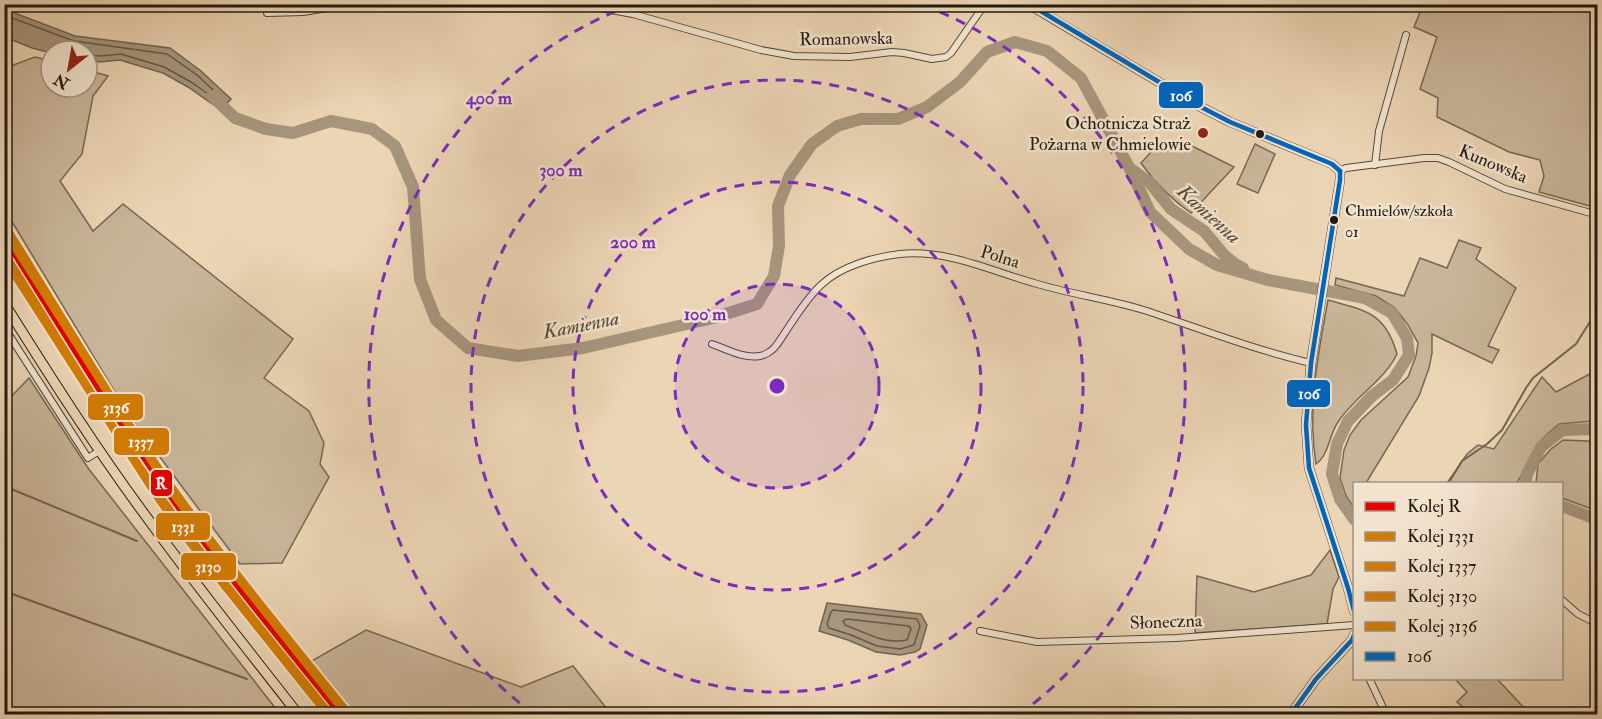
<svg xmlns="http://www.w3.org/2000/svg" width="1602" height="719" font-family="'IM FELL Double Pica',serif">
<rect width="100%" height="100%" fill="#ecd5b5"/>
<filter id="stains"><feTurbulence type="fractalNoise" baseFrequency=".00333" numOctaves="4"/><feColorMatrix values="0 0 0 0 .2 0 0 0 0 .09 0 0 0 0 .02 0 0 0 .5 -.17"/></filter>
<radialGradient id="worn" r=".72"><stop offset=".6" stop-color="#630" stop-opacity="0"/><stop offset="1" stop-color="#630" stop-opacity=".3"/></radialGradient>
<g fill="#c9b599" stroke="#756854" stroke-width="1.5">
<path d="M1423,5H1597L1598,152L1595,157L1598,159L1597,208L1539,192L1544,176L1540,160L1509,152L1437,117L1438,98L1420,89L1437,37L1414,27Z"/>
<path d="M35,57L51,61V87H87V70L108,76L93,96L82,154L60,181L93,231L123,204L293,339L264,378L309,411L324,443L320,464L329,477L282,563L240,564L130,417L5,210V67H8Z"/>
<path d="M1180,140L1234,167L1191,213C1171,199 1155,183 1141,163L1161,141L1169,150Z"/>
<path d="M1255,144L1275,154L1258,193L1237,184Z"/>
<path d="M1459,240L1481,248L1476,259L1516,288L1488,346L1499,350L1492,363L1432,334V353L1429,368L1419,396L1366,483L1354,484V508L1346,496L1340,478L1344,450L1350,435L1361,420L1408,377L1416,356L1418,343L1408,325L1395,308L1376,296L1335,285L1336,278L1404,296L1420,258L1447,268Z"/>
<path d="M1328,300C1366,311 1385,312 1397,354C1385,380 1354,397 1338,422C1329,435 1329,455 1316,464C1307,407 1318,355 1328,300Z"/>
<path d="M1597,370V422L1593,421L1559,424L1543,438L1517,483H1447L1467,454L1478,445L1494,449L1542,377L1556,392Z"/>
<path d="M29,378L88,468L280,714H5V403Z"/>
<path d="M1563,440L1588,441L1597,444V511L1562,498V484L1536,483L1538,464L1550,450Z"/>
<path d="M1330,550L1339,577L1333,589L1327,624L1195,633L1197,576L1254,592L1311,575Z"/>
<path d="M366,630L521,687L573,666L611,714H343L303,666Z"/>
<path d="M1455,679H1497L1528,712L1526,714H1471L1457,702L1467,692Z"/>
</g>
<g fill="#a7957d" stroke="#716451" stroke-width="1.5">
<path d="M4,9L75,36L170,48L201,71L231,99L221,110L188,87L163,73L120,60L100,62L87,60V51H51V53L32,48L5,37Z"/>
<path d="M827,603L921,614L927,625L920,649L915,652L900,655L876,652L848,640L819,631Z"/>
</g>
<g fill="none" stroke-linecap="round" stroke-linejoin="round">
<g stroke="#645846" stroke-width="1.5">
<path d="M4,15L74,41L167,54L197,75L212,89L213,92L211,94H208L191,82L164,67L121,54L100,56L87,55"/>
<path d="M833,610L917,619L920,626L914,645L900,649L877,646L851,635L829,628L827,624L831,612Z"/>
<path d="M847,619L909,626L911,629L907,640C884,645 865,632 845,625L843,621Z"/>
</g>
<g stroke="#716451" stroke-width="2">
<path d="M1448,484L1462,461L1487,444L1502,430L1526,388L1533,378L1576,344L1598,309"/>
<path d="M4,486L137,541"/>
<path d="M4,591L247,679"/>
</g>
<g stroke="#a7957d" stroke-width="12">
<path d="M212,96L235,118L266,129L293,133L331,121L372,129L395,146L413,187L420,279L436,320L468,348L518,356L583,348L713,318L757,304L774,276L779,246L778,206L790,175L812,144L837,126L861,119H898L927,107L960,82L987,52L1015,42L1047,51L1081,78L1130,169L1150,212L1189,249L1217,265L1268,280L1365,298L1392,313L1407,338L1409,355L1393,380L1372,396L1348,421L1337,444L1332,474L1340,499L1354,519"/>
<path d="M1131,169L1150,183L1171,209L1204,231L1225,256L1235,264L1243,268"/>
<path d="M1525,484L1527,474L1541,447L1562,430L1594,429L1598,430"/>
<path d="M1562,506L1598,520"/>
</g>
<defs>
<g id="minor">
<path d="M578,4L633,14L761,50L794,56L850,57L892,52L904,53L932,59L946,57L951,53L985,4"/>
<path d="M267,13L303,12L352,4"/>
<path d="M1375,165L1379,131L1406,35"/>
<path d="M1340,171L1346,168L1424,158H1438L1449,162L1505,189L1598,215"/>
<path d="M4,327L88,458L99,451"/>
<path d="M712,344C726,349 744,359 760,356C765,355 772,351 775,347C780,341 784,334 788,328C798,313 808,297 821,285C841,266 874,257 900,254C949,249 995,273 1041,285C1076,295 1112,300 1147,311C1201,329 1255,350 1311,363"/>
<path d="M1562,600L1578,614L1598,624"/>
<path d="M980,631L1037,642L1177,638L1354,625"/>
<path d="M1369,678L1386,714"/>
</g>
<g id="tertiary">
<path d="M1028,4L1199,106L1230,122L1332,164L1340,171V180L1311,363L1306,425L1309,468L1348,588L1354,611"/>
<path d="M1291,714L1316,679L1352,640L1354,635"/>
</g>
<path id="primary" d="M4,303C51,378 98,452 151,523C198,588 249,651 298,714"/>
</defs>
<use href="#minor" stroke="#544939" stroke-width="8"/>
<use href="#tertiary" stroke="#544939" stroke-width="10"/>
<use href="#primary" stroke="#211a10" stroke-width="11"/>
<use href="#minor" stroke="#f3e4cf" stroke-width="6"/>
<use href="#tertiary" stroke="#f3e4cf" stroke-width="8"/>
<use href="#primary" stroke="#ecd5b5" stroke-width="9"/>
<defs>
<g id="bus-1">
<path d="M1029,4L1199,106L1230,122L1332,164L1340,171"/>
<path d="M1340,171V180L1311,363L1306,425L1309,468L1348,588L1354,611"/>
<path d="M1291,714L1316,679L1352,640L1354,635"/>
</g>
</defs>
<use href="#bus-1" stroke="#f3e4cf" stroke-width="9"/>
<use href="#bus-1" stroke="#0065bd" stroke-width="4.5"/>
<defs>
<path id="rail-1" d="M4,237C57,321 107,406 164,487C219,566 280,639 340,714"/>
<path id="rail-2" d="M4,251C55,332 103,414 158,492C212,569 272,641 331,714"/>
<path id="rail-3" d="M10,232C63,317 114,404 172,486C227,563 287,636 346,709"/>
<path id="rail-4" d="M4,260L153,492L186,539L326,714"/>
<path id="rail-5" d="M10,241L165,484L198,529L341,709"/>
</defs>
<use href="#rail-1" stroke="#f3e4cf" stroke-width="10"/>
<use href="#rail-2" stroke="#f3e4cf" stroke-width="10"/>
<use href="#rail-3" stroke="#f3e4cf" stroke-width="10"/>
<use href="#rail-4" stroke="#f3e4cf" stroke-width="10"/>
<use href="#rail-5" stroke="#f3e4cf" stroke-width="10"/>
<use href="#rail-1" stroke="#e50000" stroke-width="6"/>
<use href="#rail-2" stroke="#d37c03" stroke-width="6"/>
<use href="#rail-3" stroke="#d37c03" stroke-width="6"/>
<use href="#rail-4" stroke="#d37c03" stroke-width="6"/>
<use href="#rail-5" stroke="#d37c03" stroke-width="6"/>
</g>
<circle cx="777" cy="386" r="102" fill="#7b2cbf" fill-opacity=".12"/>
<g fill="none" stroke="#7b2cbf" stroke-width="3" stroke-dasharray="10 8">
<circle cx="777" cy="386" r="102"/>
<circle cx="777" cy="386" r="204"/>
<circle cx="777" cy="386" r="306"/>
<path d="M534 714A408 408 0 0 1 631 5M923 5A408 408 0 0 1 1020 714"/>
</g>
<circle fill="#8f2418" stroke="#f3e4cf" stroke-width="2" cx="1203" cy="133" r="6"/>
<g fill="#211a10" stroke="#f3e4cf" stroke-width="2">
<circle cx="1260" cy="134" r="5"/>
<circle cx="1334" cy="220" r="5"/>
</g>
<g text-anchor="middle" dominant-baseline="central" stroke-width="5" stroke-linejoin="round" paint-order="stroke">
<g font-size="16" fill="#211a10" stroke="#f3e4cf" text-anchor="start">
<text x="1345" y="211">Chmielów/szkoła<tspan x="1345" dy="21">01</tspan></text>
</g>
<g font-size="18" fill="#211a10" stroke="#f3e4cf">
<text transform="translate(846 39) rotate(-1)">Romanowska</text>
<text transform="translate(1493 164) rotate(23)">Kunowska</text>
<text transform="translate(1000 257) rotate(17)">Polna</text>
<text transform="translate(1166 622) rotate(-2)">Słoneczna</text>
</g>
<g font-size="18" fill="#211a10" stroke="#f3e4cf" text-anchor="end">
<text x="1191" y="123">Ochotnicza Straż<tspan x="1191" dy="21">Pożarna w Chmielowie</tspan></text>
</g>
<g font-size="20" font-style="italic" fill="#574b3c" stroke="#f3e4cf">
<text transform="translate(1209 214) rotate(42)">Kamienna</text>
<text transform="translate(581 325) rotate(-11)">Kamienna</text>
</g>
</g>
<circle cx="777" cy="386" r="9" fill="#7b2cbf" stroke="#f3e4cf" stroke-width="3"/>
<g font-size="18" text-anchor="middle" font-weight="bold" fill="#7b2cbf" stroke="#f3e4cf" stroke-width="5" stroke-linejoin="round" paint-order="stroke">
<text x="489" y="104">400 m</text>
<text x="561" y="176">300 m</text>
<text x="633" y="248">200 m</text>
<text x="705" y="320">100 m</text>
</g>
<g stroke="#f3e4cf" stroke-width="2">
<rect x="1158" y="81" width="46" height="28" rx="6" fill="#0065bd"/>
<rect x="1286" y="379" width="45" height="29" rx="6" fill="#0065bd"/>
<rect x="87" y="393" width="57" height="28" rx="6" fill="#d37c03"/>
<rect x="113" y="427" width="57" height="29" rx="6" fill="#d37c03"/>
<rect x="150" y="469" width="23" height="28" rx="6" fill="#e50000"/>
<rect x="155" y="512" width="56" height="29" rx="6" fill="#d37c03"/>
<rect x="180" y="552" width="57" height="29" rx="6" fill="#d37c03"/>
</g>
<g font-size="16" text-anchor="middle" font-weight="bold" fill="#fff">
<text x="1181" y="101">106</text>
<text x="1309" y="399">106</text>
<text x="116" y="413">3136</text>
<text x="141" y="447">1337</text>
<text x="161" y="489">R</text>
<text x="183" y="532">1331</text>
<text x="208" y="572">3130</text>
</g>
<rect width="1602" height="719" fill="none" stroke="#ecd5b5" stroke-width="24"/>
<rect x="6" y="6" width="1590" height="707" fill="none" stroke="#211a10" stroke-width="3"/>
<rect x="12" y="12" width="1578" height="695" fill="none" stroke="#211a10" stroke-width="1.5"/>
<rect x="1353" y="482" width="210" height="198" fill="#f3e4cf" stroke="#9f9383" stroke-width="1.5"/>
<rect x="1365" y="502" width="30" height="9" fill="#e50000" stroke="#9f9383" stroke-width="1.5"/>
<text x="1407" y="512" font-size="18" fill="#211a10">Kolej R</text>
<rect x="1365" y="532" width="30" height="9" fill="#d37c03" stroke="#9f9383" stroke-width="1.5"/>
<text x="1407" y="542" font-size="18" fill="#211a10">Kolej 1331</text>
<rect x="1365" y="562" width="30" height="9" fill="#d37c03" stroke="#9f9383" stroke-width="1.5"/>
<text x="1407" y="572" font-size="18" fill="#211a10">Kolej 1337</text>
<rect x="1365" y="592" width="30" height="9" fill="#d37c03" stroke="#9f9383" stroke-width="1.5"/>
<text x="1407" y="602" font-size="18" fill="#211a10">Kolej 3130</text>
<rect x="1365" y="622" width="30" height="9" fill="#d37c03" stroke="#9f9383" stroke-width="1.5"/>
<text x="1407" y="632" font-size="18" fill="#211a10">Kolej 3136</text>
<rect x="1365" y="652" width="30" height="9" fill="#0065bd" stroke="#9f9383" stroke-width="1.5"/>
<text x="1407" y="662" font-size="18" fill="#211a10">106</text>
<g transform="translate(69 69) rotate(211)"><circle r="28" fill="#f3e4cf" stroke="#9f9383" stroke-width="1.5"/>
<path d="M0-4.5L10 22L0 15L-10 22Z" fill="#8f2418"/>
<text y="-9" font-size="16" font-weight="bold" text-anchor="middle" fill="#211a10">N</text>
</g>
<rect width="100%" height="100%" filter="url(#stains)"/>
<rect width="100%" height="100%" fill="url(#worn)"/>
</svg>
